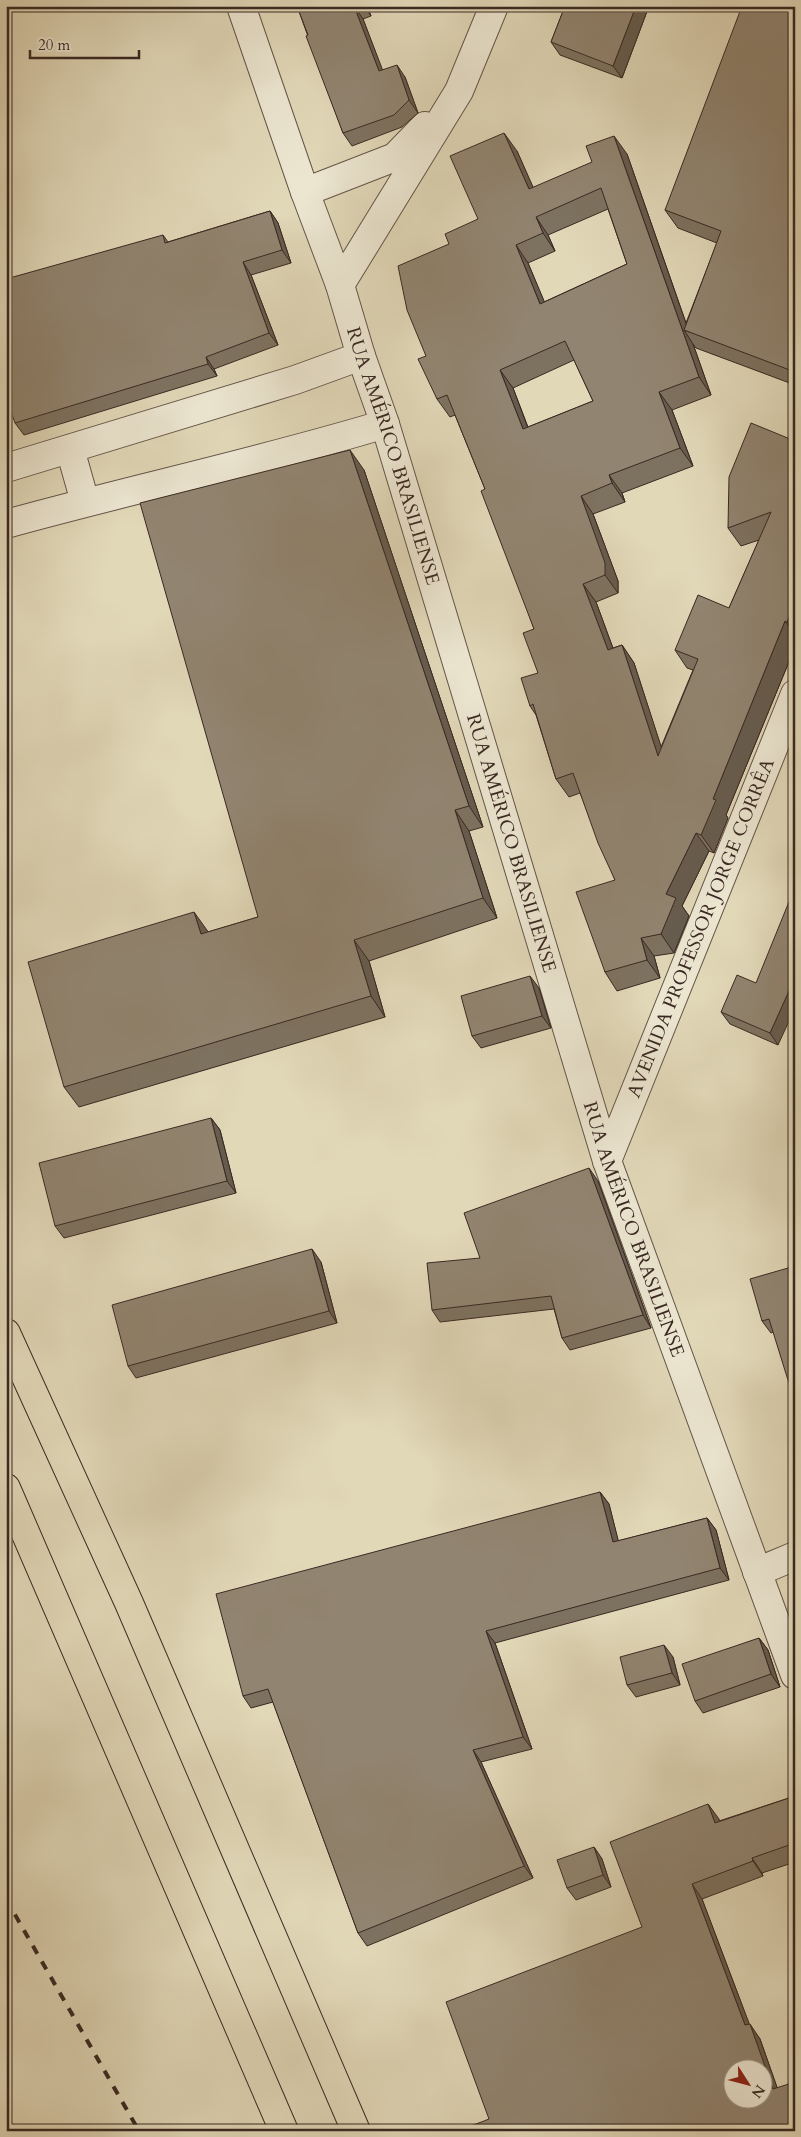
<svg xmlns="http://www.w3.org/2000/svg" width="801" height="2137" font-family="Cardo,serif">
<rect width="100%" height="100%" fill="#e1d8b8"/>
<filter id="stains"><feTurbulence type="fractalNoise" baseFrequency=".004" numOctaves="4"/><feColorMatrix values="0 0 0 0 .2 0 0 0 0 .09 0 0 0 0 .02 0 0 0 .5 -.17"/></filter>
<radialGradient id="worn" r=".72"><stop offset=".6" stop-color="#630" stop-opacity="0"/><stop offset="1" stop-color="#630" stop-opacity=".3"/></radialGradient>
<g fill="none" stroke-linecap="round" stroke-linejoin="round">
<defs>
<g id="street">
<path id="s1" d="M241,6L305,192L340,285L361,356L385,424L607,1161L795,1675"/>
<path d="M305,192L395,157L425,126"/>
<path d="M340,285L459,91L494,6"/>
<path d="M70,449L85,502"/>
<path d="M6,468L295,380L361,356"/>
<path d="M6,524C132,489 260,462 385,424"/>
<path id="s2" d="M607,1161L795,694"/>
<path d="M757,1572L795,1556"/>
</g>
<g id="primary">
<path d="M6,1333L129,1603L356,2131"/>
<path d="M6,1488L284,2131"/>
</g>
</defs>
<use href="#street" stroke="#645548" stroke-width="30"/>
<use href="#primary" stroke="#3a2923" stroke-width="30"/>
<use href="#street" stroke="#ece6d1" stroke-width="28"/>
<use href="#primary" stroke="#e1d8b8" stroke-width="28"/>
<path stroke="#3a2923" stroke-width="4" stroke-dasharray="9 9" stroke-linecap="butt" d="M6,1899L139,2131"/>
</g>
<g fill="#7d7260" stroke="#3a2923" fill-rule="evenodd">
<path d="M297,6H367L371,16L363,19L382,70L405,77L418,113L402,127L352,146L343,133Z"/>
<path d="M565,6H649L622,78L560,55L551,42Z"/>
<path d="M795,6V385L696,348L693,344L711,395L672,410L693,466L622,493L625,502L593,514L618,581V593L596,602L613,648L622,645L634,663L661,747L693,670L687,668L675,650L729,608L759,540L741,546L728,528L795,441V647L726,815L728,818L714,853L709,851L682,906L689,916L674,953L654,956L660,978L617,991L605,972L615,880L580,793L569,797L556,779L536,715L530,706L538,673L534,629L485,489L455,415L450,417L437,399L426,356L449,244L478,219L517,151L533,188L627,154L686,323L717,243L678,228L665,210ZM608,209L627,264L544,302L528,263L555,251L548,235ZM574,360L593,401L528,427L513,388Z"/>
<path d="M270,211L278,223L291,263L251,275L278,345L214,369L217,376L24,435L15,423L163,235L168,242Z"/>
<path d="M364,470L483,827L469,831L497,918L369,961L385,1017L79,1107L64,1087L208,932L258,917Z"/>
<path d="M756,983L778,1045L730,1024L721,1012Z"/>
<path d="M539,988L551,1028L481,1048L472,1036Z"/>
<path d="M211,1118L220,1130L236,1193L64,1238L55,1226Z"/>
<path d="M598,1181L651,1328L570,1350L562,1338L554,1309L440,1322L432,1310L480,1258Z"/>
<path d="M321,1262L337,1323L136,1378L128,1366Z"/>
<path d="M795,1266L773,1332L771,1333L762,1321Z"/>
<path d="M600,1492L609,1504L618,1541L707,1518L716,1530L729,1580L495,1643L532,1749L481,1762L533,1878L367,1946L358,1933L273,1702L251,1708L243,1696Z"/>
<path d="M759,1638L768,1650L780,1687L703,1713L695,1701Z"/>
<path d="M673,1657L680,1685L636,1697L627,1685Z"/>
<path d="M795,1796V1862L762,1873L763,1876L702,1899L749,2024L760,2039L777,2088L795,2131L489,2119L642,1927L708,1804L719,1821Z"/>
<path d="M594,1847L602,1859L611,1887L576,1900L567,1888Z"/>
</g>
<g fill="#665c4e" stroke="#3a2923">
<path d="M354,6L363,19L388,84L379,71Z"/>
<path d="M364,6H367L371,16Z"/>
<path d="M636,6H649L622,78L613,66Z"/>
<path d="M397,65L405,77L418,113L409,100Z"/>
<path d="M504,133L517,151L542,207L529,189Z"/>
<path d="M614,136L627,154L689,332L684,330L693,344L711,395L699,377Z"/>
<path d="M270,211L278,223L291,263L282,250Z"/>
<path d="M536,217L548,235L555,251L543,233Z"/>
<path d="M516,245L528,263L553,322L540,304Z"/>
<path d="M243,262L251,275L278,345L269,333Z"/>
<path d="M206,357L214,369L217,376L208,364Z"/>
<path d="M500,370L513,388L535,447L523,429Z"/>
<path d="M659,392L672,410L693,466L680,448Z"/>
<path d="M350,450L364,470L483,827L469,806Z"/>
<path d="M609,475L622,493L625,502L612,483Z"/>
<path d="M581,496L593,514L618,581V593L605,575Z"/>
<path d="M583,584L596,602L620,668L608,650Z"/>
<path d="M795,604V633L787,622Z"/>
<path d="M785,621L795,635V647L726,815L728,818L714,853L701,835L713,799Z"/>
<path d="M622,645L634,663L670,774L658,756Z"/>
<path d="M455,810L469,831L497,918L483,898Z"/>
<path d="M696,833L709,851L682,906L689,916L674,953L661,934L666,894Z"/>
<path d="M194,912L209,933L201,934Z"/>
<path d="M641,938L654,956L660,978L647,960Z"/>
<path d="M354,940L369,961L385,1017L371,996Z"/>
<path d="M530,976L539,988L551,1028L542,1016Z"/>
<path d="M793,982L795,985V1008L778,1045L770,1033Z"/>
<path d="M211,1118L220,1130L236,1193L227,1181Z"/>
<path d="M589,1168L598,1181L651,1328L643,1315Z"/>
<path d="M312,1249L321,1262L337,1323L329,1311Z"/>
<path d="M600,1492L609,1504L622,1555L613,1542Z"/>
<path d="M707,1518L716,1530L729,1580L720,1568Z"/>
<path d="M486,1631L495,1643L532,1749L523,1737Z"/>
<path d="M759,1638L768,1650L780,1687L771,1674Z"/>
<path d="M664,1645L673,1657L680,1685L672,1673Z"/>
<path d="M473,1750L481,1762L533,1878L524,1866Z"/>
<path d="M708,1804L719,1819L725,1837L715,1823Z"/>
<path d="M594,1847L602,1859L611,1887L603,1875Z"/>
<path d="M752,1858L762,1873L763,1876L753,1861Z"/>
<path d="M692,1884L702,1899L755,2039L750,2024L760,2039L783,2104L773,2089L745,2025Z"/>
</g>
<g fill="#918470" stroke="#3a2923" fill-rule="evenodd">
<path d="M297,6H355H354L379,71L397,65L409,100L394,115L343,133L306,36L308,35Z"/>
<path d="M565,6H636L613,66L551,42Z"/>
<path d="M742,6H795V372L684,330L721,231L665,210Z"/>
<path d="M504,133L529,189L592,162L586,146L614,136L699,377L659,392L680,448L609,475L612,483L581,496L605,563V575L583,584L608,650L622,645L658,756L698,659L675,650L698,595L729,608L771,512L728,528L729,477L751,423L795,441V604L787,622L785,621L713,799L716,800L701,835L696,833L666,894L676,898L661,934L641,938L647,960L605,972L576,892L615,880L598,843L573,773L556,779L533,704L530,706L521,678L538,673L523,633L534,629L481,491L485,489L447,395L437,399L418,359L426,356L407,310L398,266L449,244L445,234L478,219L450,156ZM601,188L627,264L540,304L516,245L543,233L536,217ZM565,341L593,401L523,429L500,370Z"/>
<path d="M270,211L282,250L243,262L269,333L206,357L208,364L15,423L6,398V279L163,235L165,243Z"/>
<path d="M350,450L469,806L455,810L483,898L354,940L371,996L64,1087L28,962L194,912L201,934L258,917L140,503Z"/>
<path d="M795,887V985L793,982L770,1033L721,1012L737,975L756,983Z"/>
<path d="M530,976L542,1016L472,1036L461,996Z"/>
<path d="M211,1118L227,1181L55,1226L39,1163Z"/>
<path d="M589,1168L643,1315L562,1338L551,1296L432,1310L427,1263L480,1258L464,1213Z"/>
<path d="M312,1249L329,1311L128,1366L112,1305Z"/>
<path d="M795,1266V1398L787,1377L769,1319L762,1321L750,1279Z"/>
<path d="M600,1492L613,1542L707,1518L720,1568L486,1631L523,1737L473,1750L524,1866L358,1933L268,1689L243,1696L216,1594Z"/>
<path d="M759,1638L771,1674L695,1701L682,1664Z"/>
<path d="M664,1645L672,1673L627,1685L620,1657Z"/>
<path d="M795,1796V1843L752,1858L753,1861L692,1884L745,2025L750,2024L773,2089L795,2082V2131H458L489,2119L446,2002L642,1927L610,1842L708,1804L715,1823ZM734,2070H764V2100H734Z"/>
<path d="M594,1847L603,1875L567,1888L557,1860Z"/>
</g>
<g text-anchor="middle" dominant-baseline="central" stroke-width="4" stroke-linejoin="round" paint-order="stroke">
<g font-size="19" fill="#3a2923" stroke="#ece6d1">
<text stroke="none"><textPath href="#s1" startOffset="475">RUA AMÉRICO BRASILIENSE</textPath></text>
<text stroke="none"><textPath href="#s1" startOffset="880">RUA AMÉRICO BRASILIENSE</textPath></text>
<text stroke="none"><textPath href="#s2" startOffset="251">AVENIDA PROFESSOR JORGE CORRÊA</textPath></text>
<text stroke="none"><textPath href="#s1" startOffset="1285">RUA AMÉRICO BRASILIENSE</textPath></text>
</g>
</g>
<rect width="801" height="2137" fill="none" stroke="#e1d8b8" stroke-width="25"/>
<rect x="8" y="8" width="786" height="2122" fill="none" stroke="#3a2923" stroke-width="2.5"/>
<rect x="12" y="12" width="776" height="2112" fill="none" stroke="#3a2923"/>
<g transform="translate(748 2084) rotate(126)"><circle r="24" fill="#ece6d1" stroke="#a59a8b"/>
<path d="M0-4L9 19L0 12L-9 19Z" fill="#8f2418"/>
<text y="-8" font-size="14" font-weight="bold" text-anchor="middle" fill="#3a2923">N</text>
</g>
<path d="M30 50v8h109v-8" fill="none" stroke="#3a2923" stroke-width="2.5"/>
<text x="38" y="50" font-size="15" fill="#3a2923" stroke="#ece6d1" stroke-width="4" paint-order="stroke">20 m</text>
<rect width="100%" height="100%" filter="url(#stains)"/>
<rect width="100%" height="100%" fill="url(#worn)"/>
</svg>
